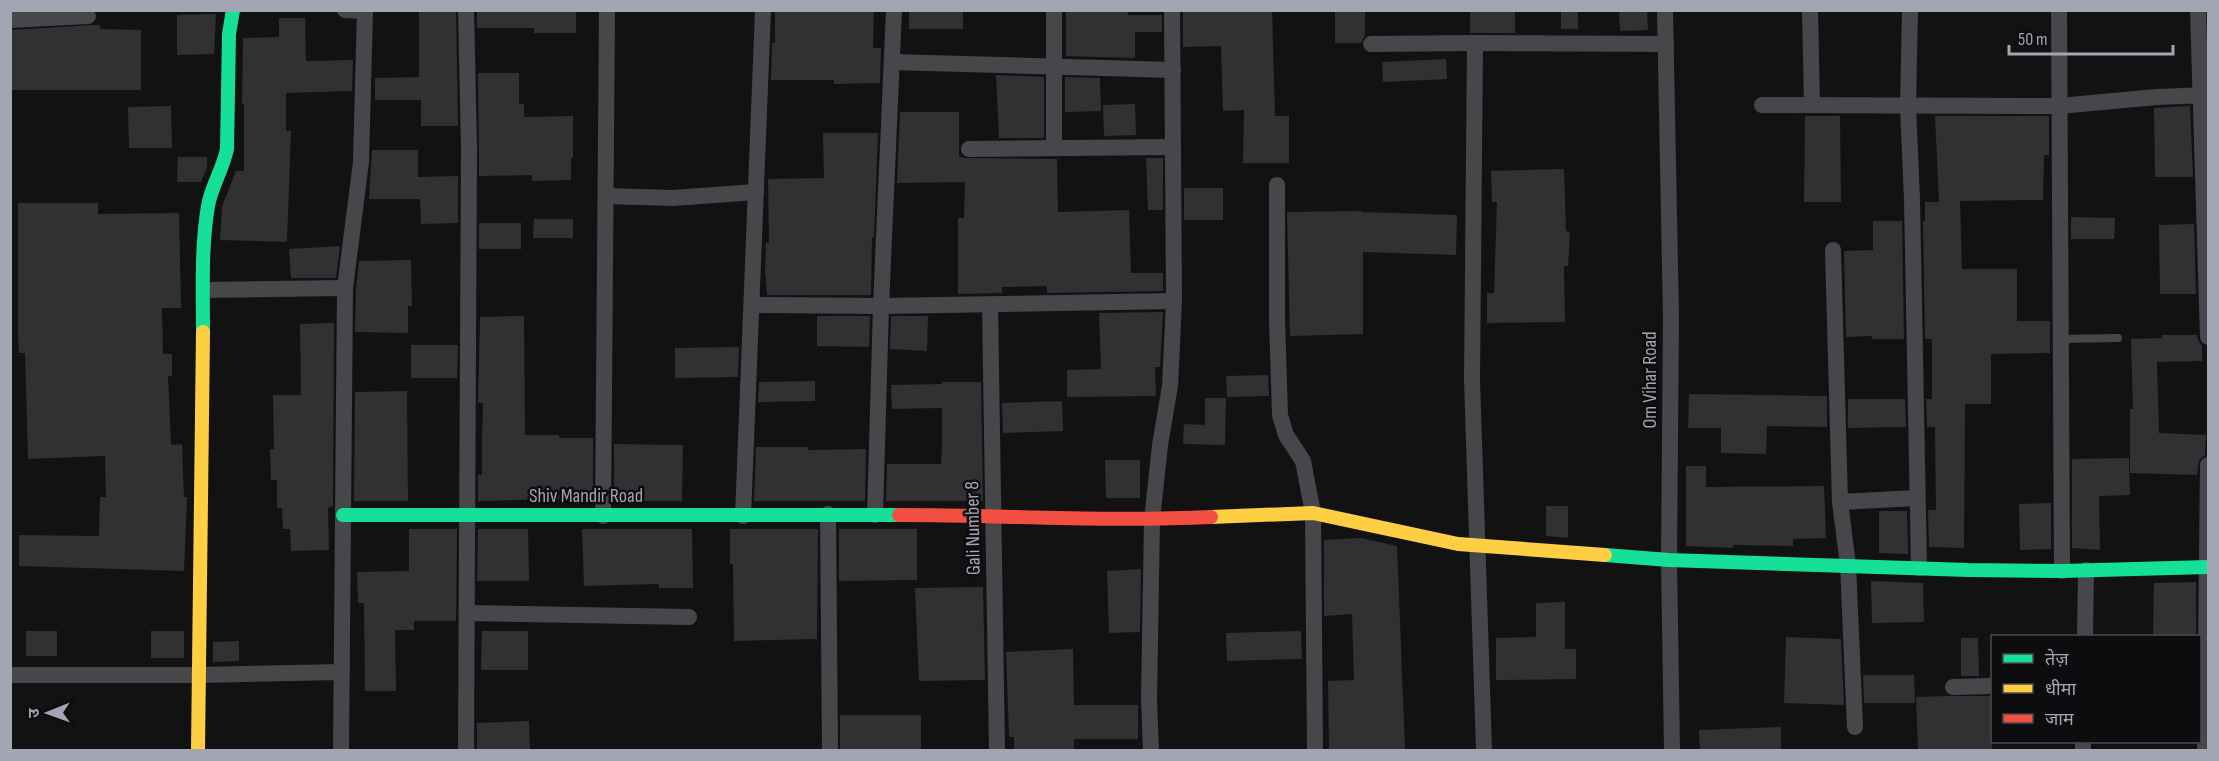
<svg xmlns="http://www.w3.org/2000/svg" width="2219" height="761" font-family="'Sofia Sans Condensed','Noto Sans Devanagari',sans-serif">
<rect width="100%" height="100%" fill="#121212"/>
<g fill="#313133">
<path d="M419,10H456L458,126H421V100H375V78L419,77Z"/>
<path d="M477,10H576V33H534V28H477Z"/>
<path d="M775,10H874L873,48H881L880,83L834,84V80H771L772,43H775Z"/>
<rect x="909" y="10" width="54" height="19"/>
<path d="M1066,10H1128V15H1162V32H1135V58L1066,56Z"/>
<path d="M1183,10H1272L1275,116H1289V163H1243L1244,110L1223,111L1221,46L1183,47Z"/>
<path d="M1335,10H1365V35L1361,43H1335Z"/>
<rect x="1470" y="10" width="45" height="23"/>
<rect x="1561" y="10" width="17" height="19"/>
<path d="M1619,10H1647L1648,30L1620,31Z"/>
<path d="M216,14L214,54L177,55V15Z"/>
<path d="M279,18H305L306,61L353,60L352,91L286,93V131H291L287,242L220,240L222,207L236,171H244V104H242L243,38L279,37Z"/>
<path d="M94,25H100V29L141,30V90H10V30Z"/>
<path d="M1446,59L1447,79L1383,82L1382,62Z"/>
<path d="M478,73H519V104H524V117L573,116V158H571V180L532,181V175L479,176Z"/>
<path d="M996,75L1044,77V138H999Z"/>
<path d="M1065,77L1100,78L1101,111L1065,112Z"/>
<path d="M1135,104L1136,135L1104,136L1103,105Z"/>
<path d="M171,106L172,148H129L128,107Z"/>
<path d="M2190,106L2193,177H2155L2154,108Z"/>
<path d="M900,112H959V156L964,158L1057,159L1058,212L1129,210L1131,273H1163V291L1047,293V286L1002,287V293L958,294V218H964L965,182L897,183Z"/>
<path d="M1805,116H1840L1841,202H1804Z"/>
<path d="M1935,116H2049V155H2044L2043,200L1960,201L1962,269H2017V321H2050V353L1991,354V404H1965L1964,548L1929,547L1928,510H1936L1935,427H1927L1926,399H1932V339H1925L1923,221H1925V202H1939Z"/>
<path d="M823,133H878L874,237H872L871,295H767L765,271L766,243H769L768,179L824,178Z"/>
<path d="M372,150H418V177L458,176V223L421,224L420,199H369Z"/>
<path d="M178,157H207V167L201,182H177Z"/>
<path d="M1146,158H1163V210H1148Z"/>
<path d="M1564,169L1566,231L1570,232L1568,266H1564L1565,322L1487,323V293H1494L1497,202H1492L1491,171Z"/>
<rect x="1184" y="188" width="39" height="32"/>
<path d="M18,203H98V214L179,213L181,308H162L163,354H172V376H168L171,445L182,444L184,497H187L184,571L19,566V535L99,536L100,497H106L105,456L28,459L25,353H19L18,336Z"/>
<path d="M1362,211V212L1457,215L1456,255L1363,252V334L1290,336L1287,212Z"/>
<path d="M2071,217L2115,218L2114,239H2071Z"/>
<path d="M534,219H573V238H533Z"/>
<path d="M1873,221H1902L1904,339H1872V336L1846,337L1844,251L1873,250Z"/>
<rect x="479" y="223" width="42" height="26"/>
<path d="M2194,224L2196,294H2160L2159,225Z"/>
<path d="M340,246L336,278H291L289,249Z"/>
<path d="M411,260L412,306H408V333L355,332L356,289L359,261Z"/>
<path d="M1163,312L1160,367H1155L1156,396L1067,397V370L1101,369L1099,313Z"/>
<path d="M524,316L525,435H559V438H593V501H561V499L478,501V475H482V440L483,403H478L480,317Z"/>
<path d="M817,316H870L869,347L817,346Z"/>
<path d="M891,316H928L927,351L890,349Z"/>
<path d="M334,323L333,506L328,508L329,550L291,551L290,529H283L282,508H277V480H271L270,449H274L273,395H301L300,324Z"/>
<path d="M2162,335H2197L2199,342L2202,346V361L2157,362L2159,433L2206,435L2205,455L2199,460L2197,475L2130,473V409H2133L2131,339L2162,338Z"/>
<path d="M411,345H458L457,378H411Z"/>
<path d="M739,347L738,377L675,378V348Z"/>
<path d="M1268,375L1269,396L1227,397L1226,376Z"/>
<path d="M815,381V401L758,402L759,382Z"/>
<path d="M942,382H981L983,501H886L887,464H941L942,446V408L892,409L891,385L942,384Z"/>
<path d="M407,391L408,501H354L355,392Z"/>
<path d="M1689,394L1827,396V427L1767,426L1766,454L1721,453V428H1688Z"/>
<path d="M1205,398H1226L1225,445L1183,444L1184,424L1205,425Z"/>
<path d="M1848,399H1905L1906,427L1848,428Z"/>
<path d="M1062,401L1063,431L1003,433L1002,403Z"/>
<path d="M614,444L683,445L682,501H614Z"/>
<path d="M756,447H808V450L866,449L865,501H754Z"/>
<path d="M2129,458L2130,495L2099,496L2100,550L2072,548V459Z"/>
<path d="M1105,460H1140V498H1106Z"/>
<path d="M1686,466H1706V487L1824,486L1826,538L1793,539V546L1733,545V548L1686,546Z"/>
<path d="M2051,503V549L2020,550L2019,504Z"/>
<path d="M1546,506H1568V538L1546,536Z"/>
<path d="M1879,511H1907L1908,554L1879,553Z"/>
<path d="M409,529H457L456,621H414V630H395L396,691H365L364,603H358L357,572L409,571Z"/>
<path d="M478,529H528L529,581H477Z"/>
<path d="M582,529H692L693,588H659V584L584,586Z"/>
<path d="M730,529H818L817,639L734,641L733,564H730Z"/>
<path d="M839,529H917V580L839,581Z"/>
<path d="M1361,538L1397,546L1405,750H1329L1328,681L1354,680L1352,614L1324,616V540Z"/>
<path d="M1141,569L1140,632L1109,633L1107,571Z"/>
<path d="M1871,581L1923,583L1924,622L1872,623Z"/>
<path d="M2196,582V636H2153L2154,583Z"/>
<path d="M983,587L985,680L919,681L915,588Z"/>
<path d="M1565,602V649H1576V679L1496,680V638L1536,637V603Z"/>
<rect x="26" y="631" width="31" height="25"/>
<rect x="151" y="631" width="33" height="27"/>
<path d="M482,631H528V670H481Z"/>
<path d="M1301,631L1302,659L1227,661L1226,633Z"/>
<path d="M1786,637L1841,639L1844,705L1784,703Z"/>
<path d="M1961,638H1978L1979,676H1961Z"/>
<path d="M239,641V661L213,662V642Z"/>
<path d="M1073,649L1074,705H1138V739H1074V750H1014V737H1009L1006,652Z"/>
<path d="M1863,675H1914L1915,703H1864Z"/>
<path d="M1948,696H1992V750H1918L1916,697Z"/>
<rect x="840" y="715" width="81" height="35"/>
<path d="M529,721L530,749L477,750V723Z"/>
<path d="M1781,727V750H1700L1699,730Z"/>
</g>
<g fill="none" stroke-linecap="round" stroke-linejoin="round">
<path stroke="#46474b" stroke-width="8" d="M2060,339L2118,338"/>
<g stroke="#46474b" stroke-width="16">
<path d="M345,10L365,11"/>
<path d="M1054,10V148"/>
<path d="M1665,10L1671,318L1669,560L1672,750"/>
<path d="M1810,10L1812,105"/>
<path d="M1910,10L1908,106L1912,199L1919,568"/>
<path d="M2059,10L2062,571"/>
<path d="M2198,10L2208,337"/>
<path d="M10,20L88,16"/>
<path d="M1475,43L1472,380L1484,750"/>
<path d="M1371,44L1475,43L1666,44"/>
<path d="M892,62L1173,70"/>
<path d="M1762,105L2059,106L2157,97L2208,95"/>
<path d="M969,149L1173,147"/>
<path d="M1277,185V319L1280,415L1286,435L1303,461L1313,513L1315,750"/>
<path d="M607,196L673,198L756,192"/>
<path d="M1833,250L1840,502L1848,565L1855,727"/>
<path d="M204,290L345,288"/>
<path d="M752,305L881,306L1174,301"/>
<path d="M990,305L997,750"/>
<path d="M1840,502L1917,498"/>
<path d="M828,514L830,750"/>
<path d="M875,515L881,306L894,10"/>
<path d="M603,516L607,10"/>
<path d="M743,516L763,10"/>
<path d="M468,613L689,617"/>
<path d="M2085,636L2086,570"/>
<path d="M10,675H199L342,672"/>
<path d="M1953,687L1992,686"/>
<path d="M341,750L345,288L361,162L365,10"/>
<path d="M466,750L469,147L466,10"/>
<path d="M1151,750L1149,700L1152,520L1160,445L1170,386L1174,301L1172,10"/>
<path d="M2083,750V742"/>
<path d="M2205,750L2208,465"/>
</g>
<g stroke="#16e098" stroke-width="14">
<path d="M203,332C203,290 201,247 208,206C211,187 223,169 227,149L229,34L233,10"/>
<path d="M343,515H899"/>
<path d="M1605,555L1669,560L1968,570L2062,571L2208,567"/>
</g>
<g stroke="#ffcf43" stroke-width="14">
<path d="M1211,517L1313,513L1458,544L1605,555"/>
<path d="M198,750L203,332"/>
</g>
<path stroke="#f24e42" stroke-width="14" d="M899,515C1003,515 1107,522 1211,517"/>
</g>
<g text-anchor="middle" dominant-baseline="central" stroke-width="5" stroke-linejoin="round" paint-order="stroke">
<g font-size="20" fill="#a3a5b3" stroke="#0d0c0e">
<text transform="translate(1650 380) rotate(-90)">Om Vihar Road</text>
<text x="586" y="496">Shiv Mandir Road</text>
<text transform="translate(973 528) rotate(-91)">Gali Number 8</text>
</g>
</g>
<rect width="2219" height="761" fill="none" stroke="#a3a5b3" stroke-width="24"/>
<rect x="1991" y="635" width="210" height="108" fill="#0d0c0e" stroke="#494950" stroke-width="1.5"/>
<rect x="2003" y="654" width="30" height="9" fill="#16e098" stroke="#494950" stroke-width="1.5"/>
<text x="2045" y="665" font-size="18" fill="#a3a5b3">तेज़</text>
<rect x="2003" y="684" width="30" height="9" fill="#ffcf43" stroke="#494950" stroke-width="1.5"/>
<text x="2045" y="695" font-size="18" fill="#a3a5b3">धीमा</text>
<rect x="2003" y="714" width="30" height="9" fill="#f24e42" stroke="#494950" stroke-width="1.5"/>
<text x="2045" y="725" font-size="18" fill="#a3a5b3">जाम</text>
<g transform="translate(48 713) rotate(269)" stroke="#0d0c0e" stroke-width="4.5" paint-order="stroke">
<path d="M0-4.5L10 22L0 15L-10 22Z" fill="#a3a5b3"/>
<text y="-9" font-size="16" font-weight="bold" text-anchor="middle" fill="#a3a5b3">उ</text>
</g>
<path d="M2009 45v9h164v-9" fill="none" stroke="#a3a5b3" stroke-width="3"/>
<text x="2018" y="45" font-size="18" fill="#a3a5b3" stroke="#0d0c0e" stroke-width="4.5" paint-order="stroke">50 m</text>
</svg>
